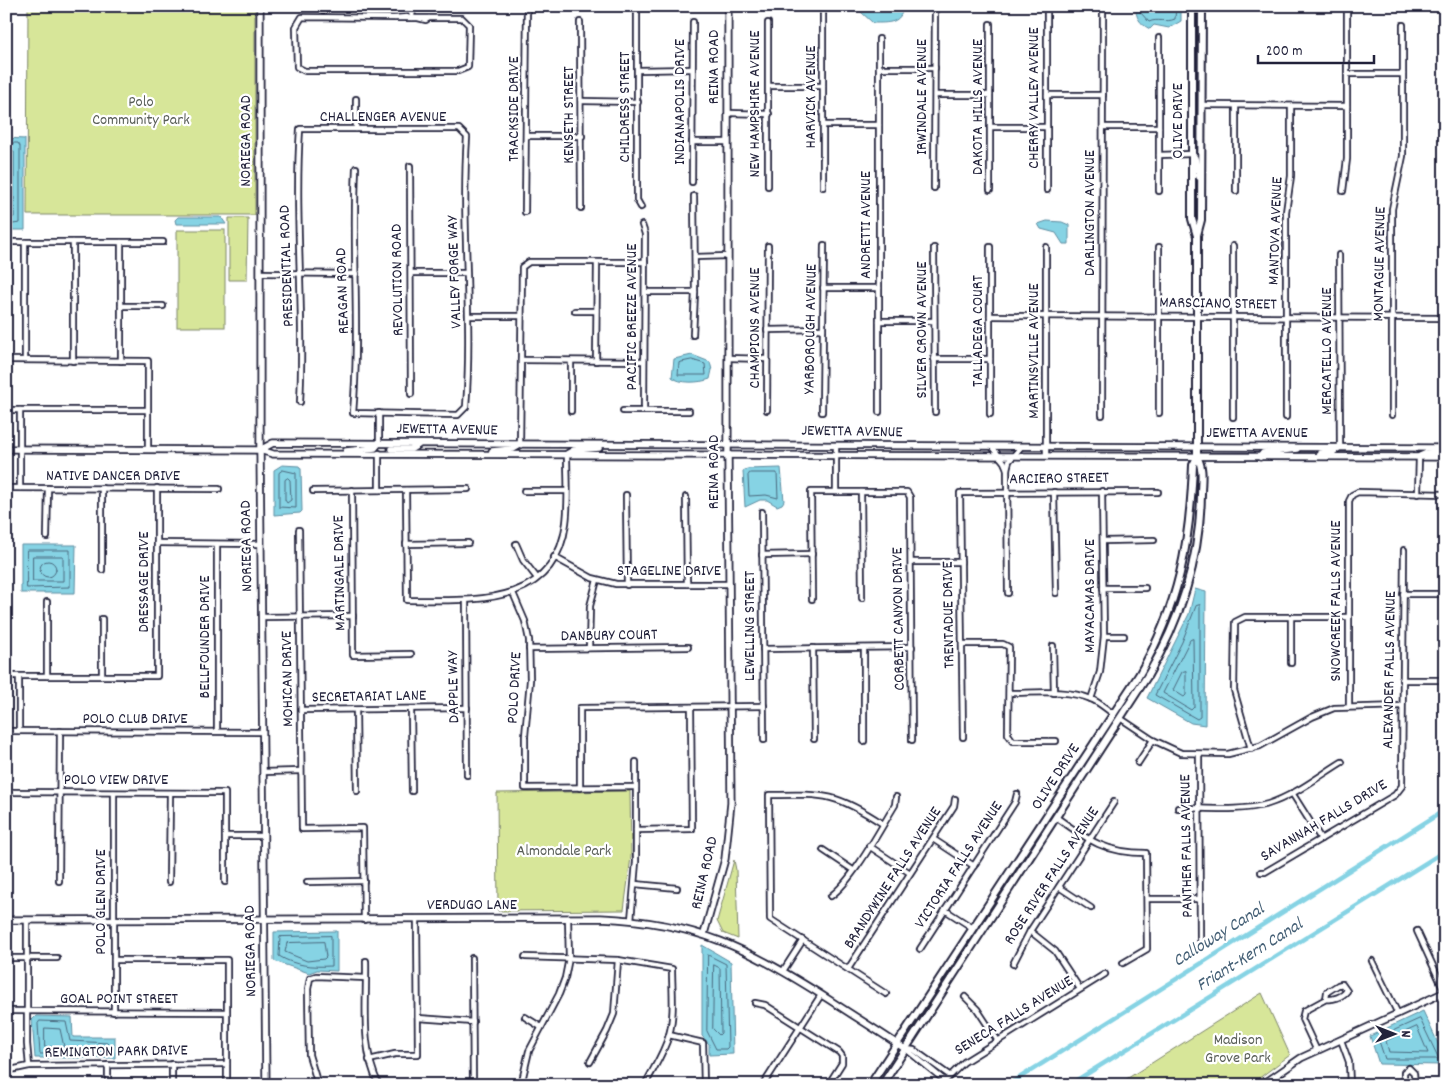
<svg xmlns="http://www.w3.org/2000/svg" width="1451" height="1091" font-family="Dekko,sans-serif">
<rect width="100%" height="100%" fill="#fff"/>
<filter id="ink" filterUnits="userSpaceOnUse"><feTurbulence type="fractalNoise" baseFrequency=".02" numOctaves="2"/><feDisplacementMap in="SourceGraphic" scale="10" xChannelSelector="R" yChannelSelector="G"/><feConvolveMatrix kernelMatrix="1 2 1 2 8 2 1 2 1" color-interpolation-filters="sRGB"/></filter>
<g filter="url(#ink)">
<g fill="#d7e699" stroke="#7c846a">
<path d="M28,6H255V215H27Z"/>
<path d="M229,218H248L247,280H229Z"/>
<rect x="177" y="230" width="48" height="97"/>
<path d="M630,791L631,857L624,910L498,911L497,793Z"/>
<path d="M734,860L736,870L738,939L723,933L717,921Z"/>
<path d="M1262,993L1290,1055L1250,1085H1117Z"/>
</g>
<g fill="#86d3e4" stroke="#5e8ca0">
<path d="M859,6H903C902,24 888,23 873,23L861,12Z"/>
<path d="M1136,6H1181V21L1169,28L1154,25L1150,29C1140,24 1135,17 1136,6Z"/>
<path d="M6,138L25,139V230H6Z"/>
<path d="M178,217H221L226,224H176L175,220Z"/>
<path d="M1047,221L1062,222L1069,225V244H1063L1056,233L1041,229L1038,224Z"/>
<path d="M692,355L710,362L712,370L710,379C700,383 679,384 672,377L674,359Z"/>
<path d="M282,465L299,466L301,469L302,511L300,513L274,515V470Z"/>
<path d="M781,468L784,501L782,504L777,506L767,500H760L745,507L743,471L747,469Z"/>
<path d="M21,545H76L75,593H21Z"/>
<path d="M1195,589L1206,592L1205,725L1191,723L1147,698L1189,614Z"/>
<path d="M337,931V971L317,970L309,973L274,961V932Z"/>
<path d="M702,945L731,962L733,1054L709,1055V1044L702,1036Z"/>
<path d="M1423,1011L1443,1054V1065L1379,1064L1370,1036Z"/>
<path d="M36,1016L72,1017L73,1037H115V1058H35L32,1020Z"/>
</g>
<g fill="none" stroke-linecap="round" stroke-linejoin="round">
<g stroke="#4a697f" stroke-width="1">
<path d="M1141,6V13L1149,22C1157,18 1166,23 1175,19L1176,6"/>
<path d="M6,143H18L20,146V223L6,225"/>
<path d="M6,149L14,152V217L6,219"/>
<path d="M692,360L705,364L706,375H678L679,363Z"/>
<path d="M283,470L296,473V508L279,507V473Z"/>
<path d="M750,473H777L778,498L766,495L749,496L748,476Z"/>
<path d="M288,478L290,480L291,500L287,503L285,500V480Z"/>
<path d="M27,550H70V587L27,588Z"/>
<rect x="33" y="556" width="30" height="25"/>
<circle cx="48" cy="569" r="8"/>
<path d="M1200,605V717L1197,719L1155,695L1182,642L1196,606Z"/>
<path d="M1193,639L1194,707L1191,710L1163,693L1190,640Z"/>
<path d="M1186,671V695L1184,697L1173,690L1182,672Z"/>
<path d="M331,936V966C313,967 295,966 279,956L280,937Z"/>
<path d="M324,942L326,957L324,959L307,961L285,952L287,943Z"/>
<path d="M708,955L726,964L728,1047L726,1049H716L707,1031Z"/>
<path d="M714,965L720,968L721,1033L719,1035L713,1029Z"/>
<path d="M1420,1019L1439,1059H1385L1378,1038Z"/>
<path d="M40,1021L66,1022L70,1041L108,1043L110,1052L40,1054L38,1024Z"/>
<path d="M1417,1027L1428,1053L1389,1052L1386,1041Z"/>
<path d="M45,1028L60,1029L64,1047H45Z"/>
</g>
<g stroke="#86d3e4" stroke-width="4.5">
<path d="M1008,1085L1445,810"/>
<path d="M1069,1085L1445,851"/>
</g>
<defs>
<g id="minor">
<path d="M409,6L412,15L414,6"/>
<path d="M637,6V200L641,207"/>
<path d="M407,17L395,18H412V15"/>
<path d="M395,18L302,17L296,27L297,67L305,71H458L468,67L469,25L462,18H429"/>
<path d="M412,18H429L426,20L418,18"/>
<path d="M580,22L581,208"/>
<path d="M879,68H935"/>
<path d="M638,70L692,69"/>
<path d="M1347,74H1403"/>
<path d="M769,86H823"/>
<path d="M935,95H990"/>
<path d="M1047,95H1103"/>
<path d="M582,101L638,102"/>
<path d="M1202,105L1347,106"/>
<path d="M728,113L769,114"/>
<path d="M823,125H879"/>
<path d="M990,127H1047"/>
<path d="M1103,127H1159"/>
<path d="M356,129V99"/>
<path d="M527,136H582"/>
<path d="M692,142H728"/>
<path d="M1159,155L1192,154"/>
<path d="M410,166L411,394"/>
<path d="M692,182L693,22"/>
<path d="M768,186V23"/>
<path d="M823,187V6"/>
<path d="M934,188L935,6"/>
<path d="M990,190V24"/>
<path d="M1047,190V6"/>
<path d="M1159,191V38"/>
<path d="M1236,191V106"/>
<path d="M1343,191L1347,159V6"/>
<path d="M525,212L527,6"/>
<path d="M642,225L645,234L644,410"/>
<path d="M6,242H163"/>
<path d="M934,248L935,412"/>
<path d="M1339,255L1340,447"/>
<path d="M695,257L728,256"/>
<path d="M261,273L356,274"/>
<path d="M412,273H466"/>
<path d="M823,288H879"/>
<path d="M646,292H695"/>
<path d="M121,306H163"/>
<path d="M575,311H596"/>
<path d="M469,316H521"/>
<path d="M990,316L1445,318"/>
<path d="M879,321H934"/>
<path d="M767,330L823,329"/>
<path d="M693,335L695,292L694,196"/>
<path d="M728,358L767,359"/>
<path d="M934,359H990"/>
<path d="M6,360L148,361V449"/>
<path d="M25,360V242"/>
<path d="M521,360L644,361"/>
<path d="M73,361V242"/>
<path d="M121,361V242"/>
<path d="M571,361V411"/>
<path d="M596,361L597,262"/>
<path d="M300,402C305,311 294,220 300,129H459L467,137C461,227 473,317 466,407L458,415L353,413C360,331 352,250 356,168"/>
<path d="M6,410H148"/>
<path d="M767,410L768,246"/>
<path d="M623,411H689"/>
<path d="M822,412L824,245"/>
<path d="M879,412V39"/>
<path d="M1159,413V247"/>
<path d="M990,414V247"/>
<path d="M1102,415L1103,12"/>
<path d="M1392,415V209L1403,156V25"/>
<path d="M1233,417V246"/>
<path d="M1286,417V212L1291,176V106"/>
<path d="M379,443V413"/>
<path d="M520,445L522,267L529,262H645"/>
<path d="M836,446V492"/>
<path d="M992,447L1004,462L1007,469"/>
<path d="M379,453V490"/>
<path d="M1046,455V247"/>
<path d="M6,488L219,489"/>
<path d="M20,488V410"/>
<path d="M352,490L353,655L411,654"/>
<path d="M406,490L407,600C471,600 555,609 566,523C569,500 567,477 567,454"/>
<path d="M313,491L468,489"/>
<path d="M524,491H567"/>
<path d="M861,492L862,598"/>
<path d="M1054,492L1056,593"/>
<path d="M1418,494L1419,457"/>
<path d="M626,495L627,585"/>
<path d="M686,497L687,584"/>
<path d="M762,512L764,740"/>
<path d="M299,530L302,829L363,828L364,920"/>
<path d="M47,537L48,488"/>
<path d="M1103,541L1154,540"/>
<path d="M157,543L261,544"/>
<path d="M406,544L468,543"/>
<path d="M516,544L523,560L537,578"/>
<path d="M762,555L812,554"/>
<path d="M554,557L592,578L616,584H729"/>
<path d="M911,562H961"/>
<path d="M102,570V488"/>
<path d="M1103,588H1145"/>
<path d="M513,593L525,621L529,640L530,680L525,736V788L636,787"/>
<path d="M1008,593L1007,469L1009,461L1021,447"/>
<path d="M1403,594H1445"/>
<path d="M812,599L811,492H907L910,497L912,740"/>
<path d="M466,600L467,775"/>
<path d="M262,617L353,616"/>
<path d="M1291,617V663"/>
<path d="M1104,636H1124"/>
<path d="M962,644H1003L1009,647L1008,734L1013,741H1056"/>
<path d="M1053,646L1054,693"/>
<path d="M589,648L590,606L597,580"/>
<path d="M813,648L814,739"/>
<path d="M864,648V741"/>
<path d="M529,649L688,647"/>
<path d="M763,649L912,647"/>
<path d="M6,676H157V488"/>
<path d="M47,676V602"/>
<path d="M102,676V619"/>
<path d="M1402,680H1445"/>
<path d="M1009,693C1034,693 1066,689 1091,699C1099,702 1106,709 1114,714"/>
<path d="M1091,699L1100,672L1104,636L1102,491"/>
<path d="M1349,707V501L1352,495L1358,492L1445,494"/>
<path d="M411,709L412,791"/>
<path d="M301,710L467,708"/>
<path d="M356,710L357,791"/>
<path d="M1120,718L1153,740L1181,753L1228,754L1260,746L1312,717L1334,708L1402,706"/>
<path d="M6,731L263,732"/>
<path d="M19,731V676"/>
<path d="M217,731V544"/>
<path d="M963,737L960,493L1158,492"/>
<path d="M1251,749L1234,690L1235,622L1245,617H1349"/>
<path d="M1199,754L1200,939"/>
<path d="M1138,763L1153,740"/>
<path d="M263,772L301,771"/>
<path d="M580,788V708L764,706"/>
<path d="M6,792L225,793V882"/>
<path d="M1292,793L1321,839"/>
<path d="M1178,808C1207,808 1240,812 1268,804C1294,796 1319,776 1342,762"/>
<path d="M1056,817C1088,840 1105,853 1146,853L1147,949L1123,963"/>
<path d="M883,824C836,793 825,794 769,795L770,919L886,994"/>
<path d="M636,830L692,829L691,707"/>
<path d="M225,836H264"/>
<path d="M933,839L974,866"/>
<path d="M869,846L910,873"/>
<path d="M823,850L853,870"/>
<path d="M1261,872H1265L1395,795L1402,786L1404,550"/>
<path d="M59,881L60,731"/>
<path d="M169,882L170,793"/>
<path d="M307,882L364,881"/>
<path d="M635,884L677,888"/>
<path d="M1059,887L1091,908"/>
<path d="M831,896C854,879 879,831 895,805L896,797"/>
<path d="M1147,899H1200"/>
<path d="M945,910L973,928"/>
<path d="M27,920V1044L29,1066"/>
<path d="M631,920L636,862V762"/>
<path d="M1030,931L1055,951L1080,989"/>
<path d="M1417,931L1445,992"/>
<path d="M920,949L1015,802L1017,794"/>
<path d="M525,957L618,960L672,969C672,990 675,1014 669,1035C664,1053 653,1069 645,1085"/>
<path d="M6,958H57"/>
<path d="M472,958L473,1085"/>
<path d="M114,960H227V1085"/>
<path d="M366,961C367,1002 360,1048 379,1085"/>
<path d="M1372,961L1398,1014"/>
<path d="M1013,964L1030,931L1114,802"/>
<path d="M848,969L954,806L955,799"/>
<path d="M783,971L803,940"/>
<path d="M965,997L977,1009L998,1041"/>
<path d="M755,1003L765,1005L839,1052L842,1056V1063L828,1085"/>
<path d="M10,1011L227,1012"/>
<path d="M114,1012V793"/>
<path d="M525,1017L541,1027"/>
<path d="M418,1018L473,1022"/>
<path d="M669,1035L703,1043L704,1085"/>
<path d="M1341,1040L1349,1062L1350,1085"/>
<path d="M905,1049L914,1050L949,1075"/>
<path d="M907,1050L944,1080"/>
<path d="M1317,1051L1302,1019L1304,1011L1326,999C1333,1000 1342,997 1347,991L1342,984L1338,985L1327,992L1326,999"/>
<path d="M369,1060L395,1054H418L417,919"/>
<path d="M590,1062L607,1031L614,1014L618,960"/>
<path d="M172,1064V1085"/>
<path d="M108,1065V1085"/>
<path d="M6,1071L29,1066L227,1064"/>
<path d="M307,1085L316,1081"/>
<path d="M318,1085L309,1055L308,989L310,978L316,976L366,978"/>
<path d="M521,1085L529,1051L559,994L565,978L569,958L568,918"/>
<path d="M763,1085L821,995"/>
<path d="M941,1085L964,1062L1105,974"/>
<path d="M1341,1085L1350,1082"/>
<path d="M1404,1085V1072L1409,1068L1414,1073L1415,1085"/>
</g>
<g id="tertiary">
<path d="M260,6V450L266,1085"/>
<path d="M1192,154L1195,158L1199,177"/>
<path d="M6,449L260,450L273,454L1445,457"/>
<path d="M391,449H411L418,445"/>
<path d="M260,450L273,443L1445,448"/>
<path d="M346,451L375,448L379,443"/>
<path d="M492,451L513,449L520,445"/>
<path d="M1320,453L1333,452L1340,447"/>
<path d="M567,454L574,450L599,448"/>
<path d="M1420,456L1427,453L1445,452"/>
<path d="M1260,457L1263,453L1297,449"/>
<path d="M6,920L601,918C697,922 749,949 828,999C854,1016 880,1032 905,1049"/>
<path d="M704,934L725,859L731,803L728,455V6"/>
<path d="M1262,1085L1301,1058L1445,992"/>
</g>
<g id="secondary">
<path d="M1197,235L1201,220L1202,6"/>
<path d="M870,1085L1139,675C1179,606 1190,544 1193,465L1197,457V236L1192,219V6"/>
<path d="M882,1085L1148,675C1181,619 1200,559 1201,494C1201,481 1204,468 1197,457"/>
</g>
</defs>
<use href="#minor" stroke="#22223b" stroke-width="8"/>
<use href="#tertiary" stroke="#22223b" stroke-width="9"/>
<use href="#secondary" stroke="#22223b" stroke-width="10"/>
<use href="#minor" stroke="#fff" stroke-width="4.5"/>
<use href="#tertiary" stroke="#fff" stroke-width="5.5"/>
<use href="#secondary" stroke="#fff" stroke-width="6"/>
</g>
</g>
<g text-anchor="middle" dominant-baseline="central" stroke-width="4.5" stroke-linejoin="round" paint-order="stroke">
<g font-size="16" fill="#22223b" stroke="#fff">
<text transform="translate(714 67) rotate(-90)">REINA ROAD</text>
<text transform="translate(811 97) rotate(-90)">HARVICK AVENUE</text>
<text transform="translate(922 97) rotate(-90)">IRWINDALE AVENUE</text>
<text transform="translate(1034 98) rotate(-90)">CHERRY VALLEY AVENUE</text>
<text transform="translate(680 102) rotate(-90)">INDIANAPOLIS DRIVE</text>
<text transform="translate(755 104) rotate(-90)">NEW HAMPSHIRE AVENUE</text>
<text transform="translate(625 107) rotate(-90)">CHILDRESS STREET</text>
<text transform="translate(978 107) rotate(-90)">DAKOTA HILLS AVENUE</text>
<text transform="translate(514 109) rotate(-90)">TRACKSIDE DRIVE</text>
<text transform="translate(569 115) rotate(-90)">KENSETH STREET</text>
<text x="383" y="117">CHALLENGER AVENUE</text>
<text transform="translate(1178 121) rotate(-90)">OLIVE DRIVE</text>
<text transform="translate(246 141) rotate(-90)">NORIEGA ROAD</text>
<text transform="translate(1090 213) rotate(-90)">DARLINGTON AVENUE</text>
<text transform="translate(866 225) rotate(-90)">ANDRETTI AVENUE</text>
<text transform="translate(1276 231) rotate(-88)">MANTOVA AVENUE</text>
<text transform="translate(1380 264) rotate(-89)">MONTAGUE AVENUE</text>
<text transform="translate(287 266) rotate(-92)">PRESIDENTIAL ROAD</text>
<text transform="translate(455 272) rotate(-92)">VALLEY FORGE WAY</text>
<text transform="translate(398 280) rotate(-91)">REVOLUTION ROAD</text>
<text transform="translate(343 291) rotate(-92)">REAGAN ROAD</text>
<text transform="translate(1218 304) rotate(1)">MARSCIANO STREET</text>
<text transform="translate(632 317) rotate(-90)">PACIFIC BREEZE AVENUE</text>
<text transform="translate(755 328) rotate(-90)">CHAMPIONS AVENUE</text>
<text transform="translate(811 329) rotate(-89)">YARBOROUGH AVENUE</text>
<text transform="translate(922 330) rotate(-90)">SILVER CROWN AVENUE</text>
<text transform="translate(978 331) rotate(-90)">TALLADEGA COURT</text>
<text transform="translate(1034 351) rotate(-90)">MARTINSVILLE AVENUE</text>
<text transform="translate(1327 351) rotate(-90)">MERCATELLO AVENUE</text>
<text transform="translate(447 430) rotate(1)">JEWETTA AVENUE</text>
<text transform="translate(852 432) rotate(1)">JEWETTA AVENUE</text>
<text x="1257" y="433">JEWETTA AVENUE</text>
<text transform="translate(714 472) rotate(-90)">REINA ROAD</text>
<text x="113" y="476">NATIVE DANCER DRIVE</text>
<text transform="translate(1059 479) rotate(-1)">ARCIERO STREET</text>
<text transform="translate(247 546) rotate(-91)">NORIEGA ROAD</text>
<text x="669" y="571">STAGELINE DRIVE</text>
<text transform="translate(340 573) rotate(-91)">MARTINGALE DRIVE</text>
<text transform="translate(144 582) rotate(-90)">DRESSAGE DRIVE</text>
<text transform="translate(1090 596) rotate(-90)">MAYACAMAS DRIVE</text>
<text transform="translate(1336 601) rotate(-90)">SNOWCREEK FALLS AVENUE</text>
<text transform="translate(949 615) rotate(-91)">TRENTADUE DRIVE</text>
<text transform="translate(899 619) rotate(-91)">CORBETT CANYON DRIVE</text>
<text transform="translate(750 626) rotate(-90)">LEWELLING STREET</text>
<text transform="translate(609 636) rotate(-1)">DANBURY COURT</text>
<text transform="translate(205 637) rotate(-90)">BELLFOUNDER DRIVE</text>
<text transform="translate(1390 670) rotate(-89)">ALEXANDER FALLS AVENUE</text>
<text transform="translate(288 679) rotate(-91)">MOHICAN DRIVE</text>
<text transform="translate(454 687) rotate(-91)">DAPPLE WAY</text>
<text transform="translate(515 688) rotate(-87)">POLO DRIVE</text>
<text transform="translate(369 697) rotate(-1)">SECRETARIAT LANE</text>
<text x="135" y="719">POLO CLUB DRIVE</text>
<text transform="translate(1056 777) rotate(-57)">OLIVE DRIVE</text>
<text x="116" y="780">POLO VIEW DRIVE</text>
<text transform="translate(1324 821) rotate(-31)">SAVANNAH FALLS DRIVE</text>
<text transform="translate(1187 846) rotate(-91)">PANTHER FALLS AVENUE</text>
<text transform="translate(959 865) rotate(-57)">VICTORIA FALLS AVENUE</text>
<text transform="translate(705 873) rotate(-77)">REINA ROAD</text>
<text transform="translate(1052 876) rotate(-57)">ROSE RIVER FALLS AVENUE</text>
<text transform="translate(893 878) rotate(-57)">BRANDYWINE FALLS AVENUE</text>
<text transform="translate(101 902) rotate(-90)">POLO GLEN DRIVE</text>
<text x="472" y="905">VERDUGO LANE</text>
<text transform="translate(251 951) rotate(-91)">NORIEGA ROAD</text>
<text x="119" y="999">GOAL POINT STREET</text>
<text transform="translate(1014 1016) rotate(-32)">SENECA FALLS AVENUE</text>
<text transform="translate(116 1052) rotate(-1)">REMINGTON PARK DRIVE</text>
</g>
<g font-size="16" fill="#585d57" stroke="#fff">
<text x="141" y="102">Polo<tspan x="141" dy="18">Community Park</tspan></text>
<text x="564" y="851">Almondale Park</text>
<text x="1238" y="1040">Madison<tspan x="1238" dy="18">Grove Park</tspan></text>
</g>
<g font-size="18" font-style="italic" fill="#456076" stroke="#fff">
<text transform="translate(1219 936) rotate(-32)">Calloway Canal</text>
<text transform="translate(1250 956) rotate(-32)">Friant-Kern Canal</text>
</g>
</g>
<rect width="1451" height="1091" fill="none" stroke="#fff" stroke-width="25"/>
<rect x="12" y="12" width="1426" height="1066" fill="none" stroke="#22223b" stroke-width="2" filter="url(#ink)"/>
<g transform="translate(1394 1034) rotate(90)" stroke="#ffffff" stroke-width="4" paint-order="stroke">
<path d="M0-4L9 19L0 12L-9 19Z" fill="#22223b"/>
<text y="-8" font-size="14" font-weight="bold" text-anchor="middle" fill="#22223b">N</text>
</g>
<path d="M1258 55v8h116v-8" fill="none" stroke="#22223b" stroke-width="2.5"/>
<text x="1266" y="55" font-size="15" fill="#22223b" stroke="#ffffff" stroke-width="4" paint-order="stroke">200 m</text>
</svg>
